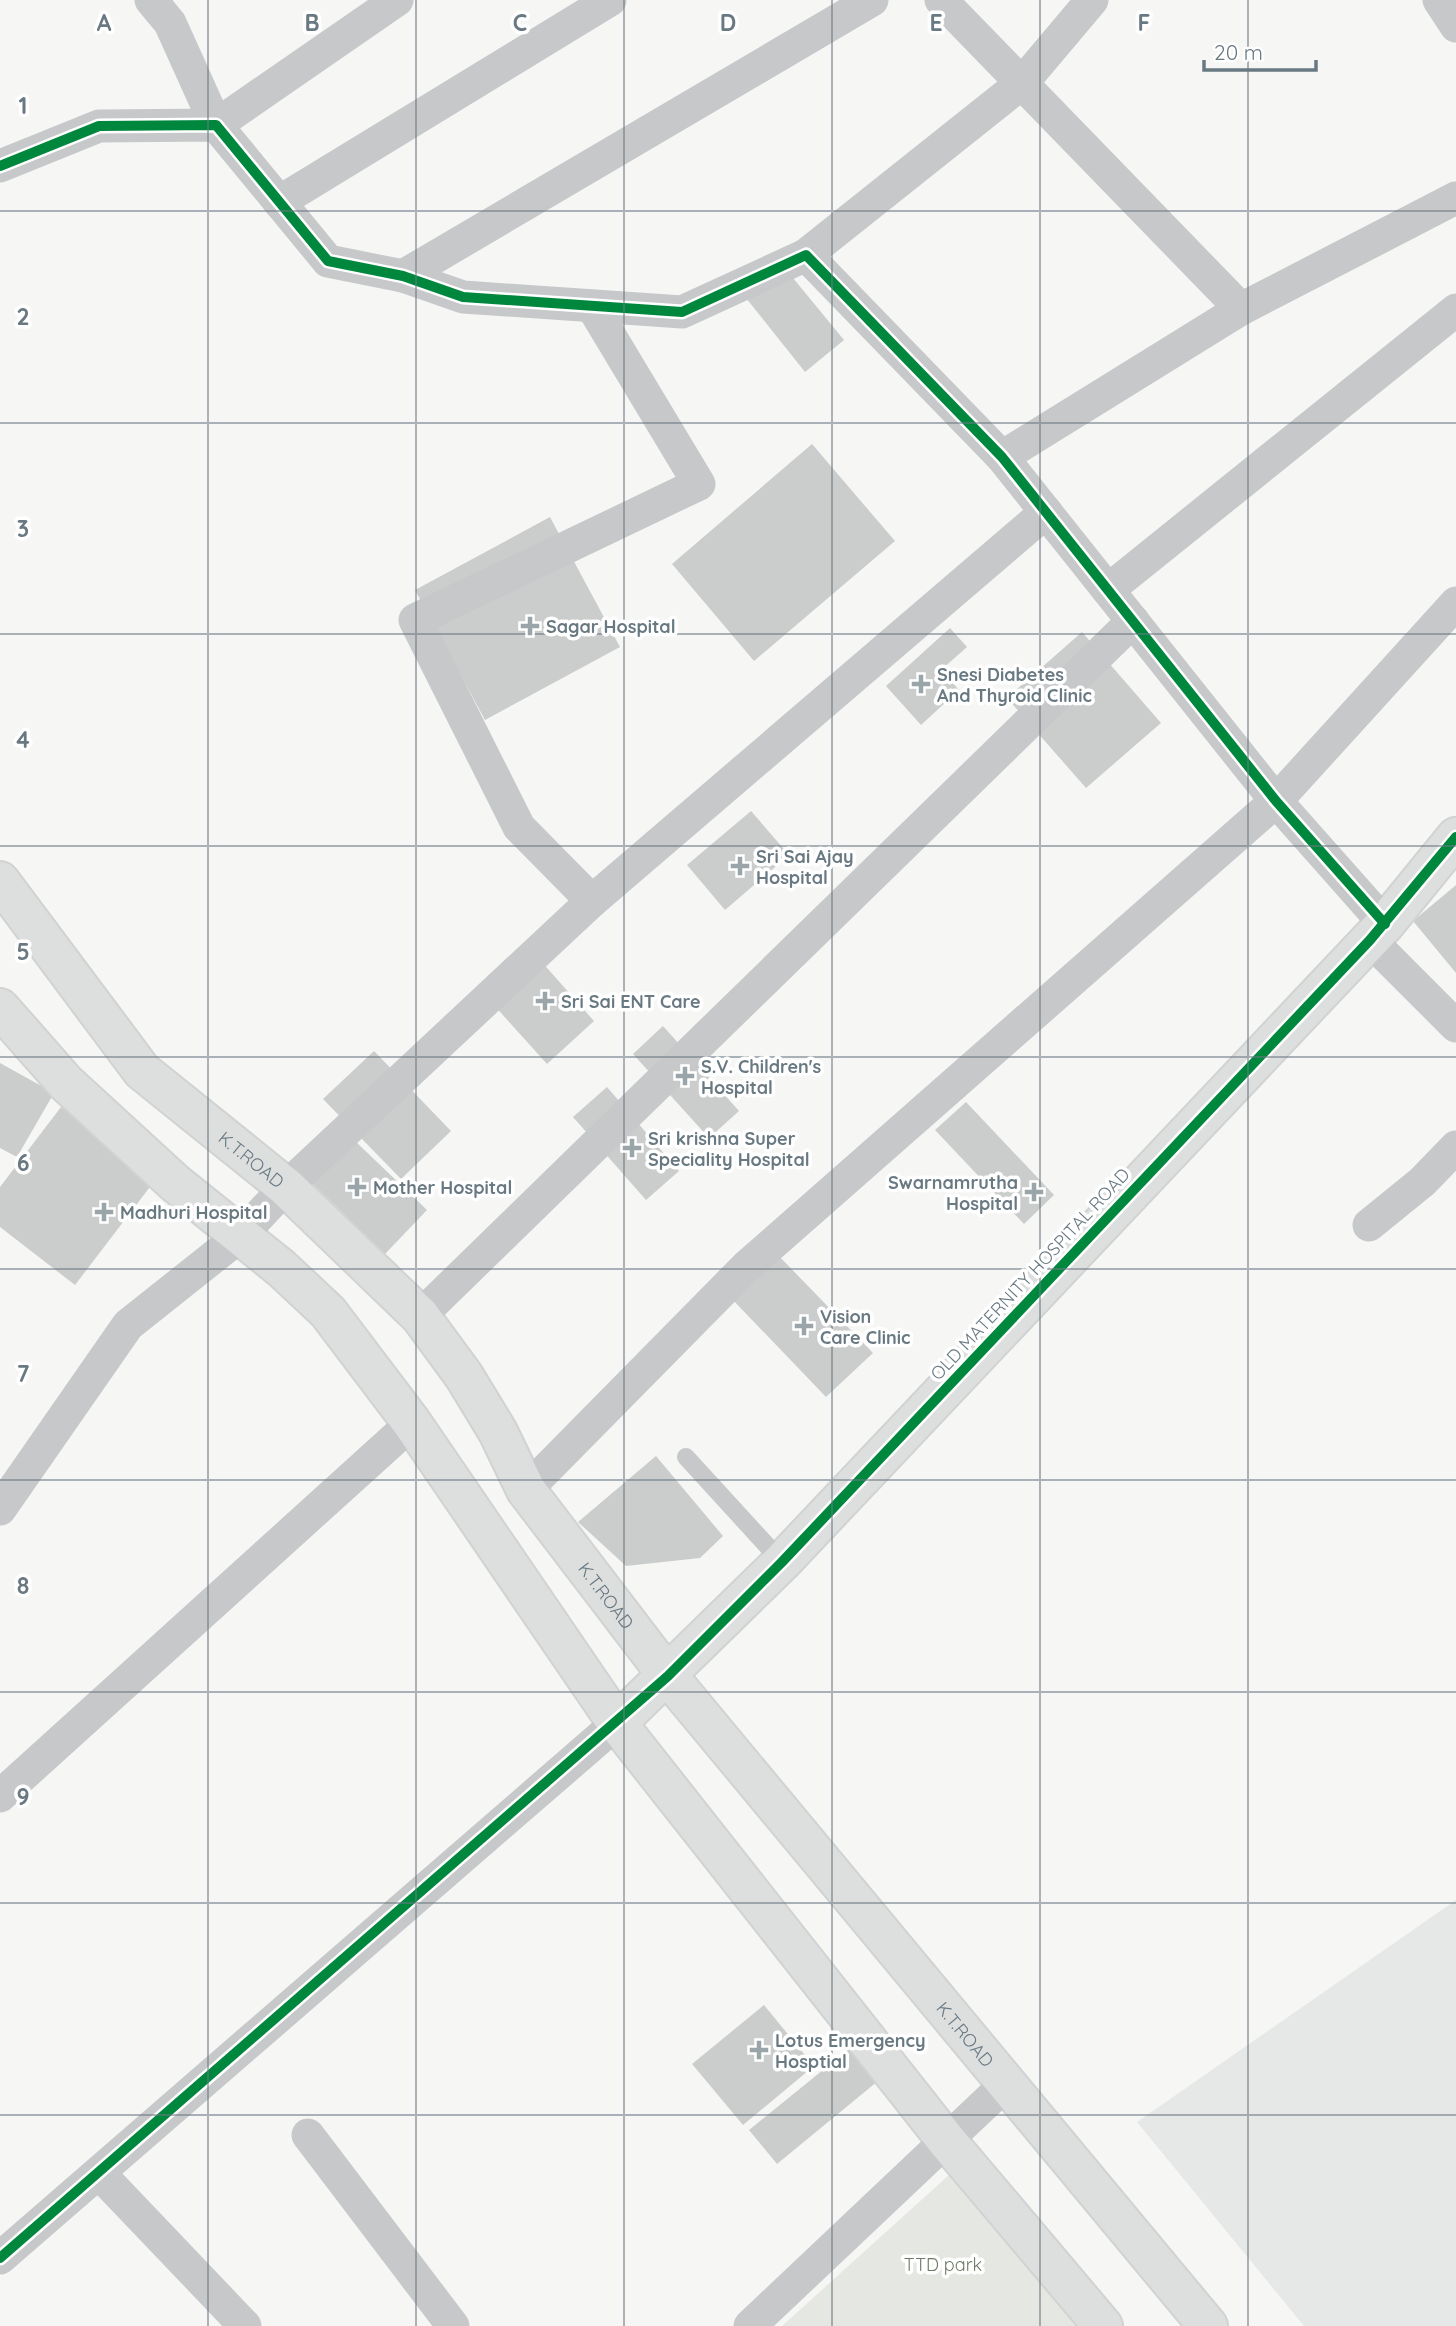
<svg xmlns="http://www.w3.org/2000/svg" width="1456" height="2326" font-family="Quicksand,sans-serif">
<rect width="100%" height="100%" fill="#f6f6f5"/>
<path fill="#e6e7e7" d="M1456,1900V2326H1304L1137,2122Z"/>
<path fill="#e5e7e3" d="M949,2175L1077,2326H782Z"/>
<g fill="#cbcdcd">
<path d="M784,267L844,340L805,372L746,298Z"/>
<path d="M812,444L895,541L754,661L672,564Z"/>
<path d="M550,517L620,647L485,720L415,590Z"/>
<path d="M950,628L967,647L941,670L959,690L921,725L886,686Z"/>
<path d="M1082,632L1161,723L1086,788L1007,698Z"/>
<path d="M751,811L789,855L725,910L687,865Z"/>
<path d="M1456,885V973L1413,921Z"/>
<path d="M540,960L594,1021L547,1064L492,1003Z"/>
<path d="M663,1026L739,1111L709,1138L633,1054Z"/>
<path d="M374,1051L451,1131L401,1179L323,1099Z"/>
<path d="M0,1063L54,1093L17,1157L0,1148Z"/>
<path d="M607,1087L679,1171L646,1200L573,1117Z"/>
<path d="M966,1102L1054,1195L1024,1224L935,1130Z"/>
<path d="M61,1107L156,1179L75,1285L0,1227V1187Z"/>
<path d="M352,1138L427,1210L385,1254L310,1181Z"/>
<path d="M776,1253L873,1353L826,1397L730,1297Z"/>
<path d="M656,1456L723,1536L700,1558L626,1566L578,1522Z"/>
<path d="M764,2005L814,2066L743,2125L692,2064Z"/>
<path d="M850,2048L878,2081L777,2164L749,2130Z"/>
</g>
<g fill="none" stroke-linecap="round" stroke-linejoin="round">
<defs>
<g id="secondary">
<path id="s1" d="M0,881L142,1071L286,1187L420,1316L464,1376L498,1432L526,1490L668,1676L1208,2326"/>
<path d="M0,1008L66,1083L175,1183L281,1268L328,1312L412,1423L617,1723L946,2140L1103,2326"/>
<path d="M617,1723L782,1562L1385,924L1456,837"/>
</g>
</defs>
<use href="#secondary" stroke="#d1d2d2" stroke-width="42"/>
<path stroke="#c7c8c9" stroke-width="18" d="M686,1457L782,1562"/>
<g stroke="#c7c8c9" stroke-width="33">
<path d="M151,0L170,23L216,125L397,0"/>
<path d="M941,0L1241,309"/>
<path d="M1439,0L1456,26"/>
<path d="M0,166L99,126L216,125L328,261L403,276L463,297L682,312L806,255L1002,457L1276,801L1385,924"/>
<path d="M279,202L610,0"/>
<path d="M806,255L1022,83L1092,0"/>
<path d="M403,276L872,0"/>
<path d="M592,306L699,484L415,620L519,827L592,901"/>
<path d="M1002,457L1241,309L1456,198"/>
<path d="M1108,590L1456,310"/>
<path d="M1370,940L1456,1026"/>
<path d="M1369,1225L1422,1182L1456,1147"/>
<path d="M420,1316L1133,621"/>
<path d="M526,1490L746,1267L1276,801L1456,603"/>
<path d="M0,1509L128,1325L240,1236L286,1187L592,901L1046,512"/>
<path d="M0,1796L412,1423"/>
<path d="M308,2135L453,2326"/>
<path d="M99,2173L245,2326"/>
<path d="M0,2258L617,1723"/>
<path d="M750,2326L1006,2084"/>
</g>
<use href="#secondary" stroke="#dddede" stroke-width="38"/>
<defs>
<g id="cycleway">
<path d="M0,166L99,126L216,125L328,261L403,276L463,297L682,312L806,255L1002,457L1276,801L1385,924"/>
<path d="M0,2258L668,1676L782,1562L1370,940L1456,837"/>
</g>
</defs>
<use href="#cycleway" stroke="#fff" stroke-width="15"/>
<use href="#cycleway" stroke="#00873e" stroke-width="10"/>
</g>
<path fill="none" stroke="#697982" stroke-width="2" stroke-opacity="0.55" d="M208,0V2326M416,0V2326M624,0V2326M832,0V2326M1040,0V2326M1248,0V2326M0,211H1456M0,423H1456M0,634H1456M0,846H1456M0,1057H1456M0,1269H1456M0,1480H1456M0,1692H1456M0,1903H1456M0,2115H1456"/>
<g fill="#9aa5aa" stroke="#fff" stroke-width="2.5">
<path d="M526.5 615.5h7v7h7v7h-7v7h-7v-7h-7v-7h7z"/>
<path d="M917.5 673.5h7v7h7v7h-7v7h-7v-7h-7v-7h7z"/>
<path d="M736.5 855.5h7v7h7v7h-7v7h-7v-7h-7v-7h7z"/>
<path d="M541.5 990.5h7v7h7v7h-7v7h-7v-7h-7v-7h7z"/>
<path d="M681.5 1065.5h7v7h7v7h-7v7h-7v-7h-7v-7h7z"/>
<path d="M628.5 1137.5h7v7h7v7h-7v7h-7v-7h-7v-7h7z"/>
<path d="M353.5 1176.5h7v7h7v7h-7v7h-7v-7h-7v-7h7z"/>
<path d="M1030.5 1181.5h7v7h7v7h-7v7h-7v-7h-7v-7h7z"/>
<path d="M100.5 1201.5h7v7h7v7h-7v7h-7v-7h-7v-7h7z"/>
<path d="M800.5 1315.5h7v7h7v7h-7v7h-7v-7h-7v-7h7z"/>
<path d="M755.5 2039.5h7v7h7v7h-7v7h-7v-7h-7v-7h7z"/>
</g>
<g text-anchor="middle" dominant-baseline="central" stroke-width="7" stroke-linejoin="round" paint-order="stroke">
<g font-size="18" font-weight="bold" fill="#697982" stroke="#fff" text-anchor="start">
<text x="546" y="626">Sagar Hospital</text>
<text x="937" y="674">Snesi Diabetes<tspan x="937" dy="21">And Thyroid Clinic</tspan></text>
<text x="756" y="856">Sri Sai Ajay<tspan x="756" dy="21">Hospital</tspan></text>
<text x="561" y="1001">Sri Sai ENT Care</text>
<text x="701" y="1066">S.V. Children's<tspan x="701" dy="21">Hospital</tspan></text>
<text x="648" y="1138">Sri krishna Super<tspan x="648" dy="21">Speciality Hospital</tspan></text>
<text x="1018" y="1182" text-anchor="end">Swarnamrutha<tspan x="1018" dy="21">Hospital</tspan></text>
<text x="373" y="1187">Mother Hospital</text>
<text x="120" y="1212">Madhuri Hospital</text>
<text x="820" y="1316">Vision<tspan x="820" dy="21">Care Clinic</tspan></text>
<text x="775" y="2040">Lotus Emergency<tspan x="775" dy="21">Hosptial</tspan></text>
</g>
<g font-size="18" fill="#697982" stroke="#fff">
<text stroke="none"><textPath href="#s1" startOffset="378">K.T.ROAD</textPath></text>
<text transform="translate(1030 1274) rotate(-47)">OLD MATERNITY HOSPITAL ROAD</text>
<text stroke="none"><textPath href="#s1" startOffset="945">K.T.ROAD</textPath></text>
<text stroke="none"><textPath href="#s1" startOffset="1512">K.T.ROAD</textPath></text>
</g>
<g font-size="18" fill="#6d7a67" stroke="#fff">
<text x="943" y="2264">TTD park</text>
</g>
</g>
<g font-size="23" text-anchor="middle" font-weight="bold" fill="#697982" stroke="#fff" stroke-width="7" stroke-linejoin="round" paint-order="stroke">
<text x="104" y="31">A</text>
<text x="312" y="31">B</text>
<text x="520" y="31">C</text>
<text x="728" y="31">D</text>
<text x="936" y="31">E</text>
<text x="1144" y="31">F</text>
<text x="23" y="114">1</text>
<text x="23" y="325">2</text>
<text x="23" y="537">3</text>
<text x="23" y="748">4</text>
<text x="23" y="960">5</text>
<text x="23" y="1171">6</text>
<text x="23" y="1382">7</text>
<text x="23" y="1594">8</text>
<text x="23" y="1805">9</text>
</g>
<path d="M1204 60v10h112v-10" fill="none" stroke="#697982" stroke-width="3.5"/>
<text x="1214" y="60" font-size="21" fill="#697982" stroke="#ffffff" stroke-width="5" paint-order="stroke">20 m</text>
</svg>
